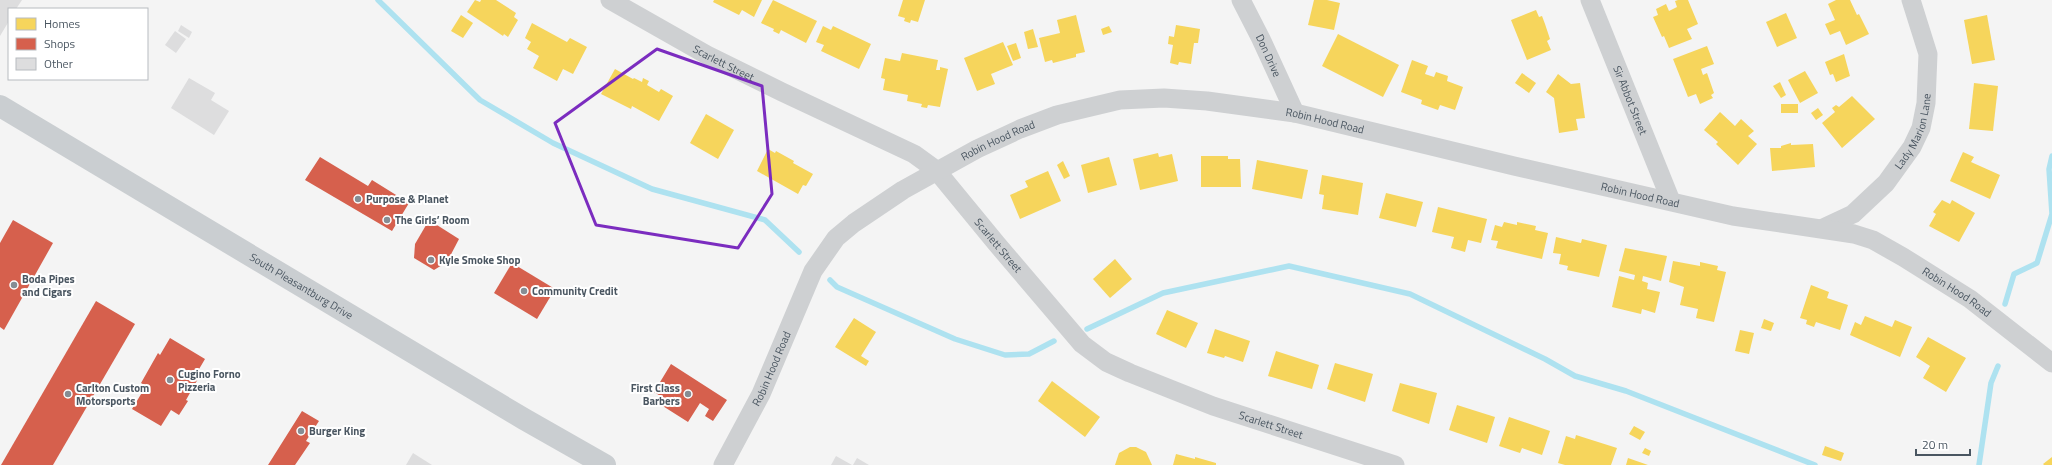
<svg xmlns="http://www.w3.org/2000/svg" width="2052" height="465" font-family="'Titillium Web',sans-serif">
<rect width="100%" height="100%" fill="#f4f4f4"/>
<g fill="#f6d55c">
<path d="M475,0L480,2L481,0H496L516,13L514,17L518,20L508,37L504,34L503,36L467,12Z"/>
<path d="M714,0H762L754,17L742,10L739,15L713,2Z"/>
<path d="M773,0L817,21L806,43L781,30L779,34L773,31L774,29L761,23Z"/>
<path d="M903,0H925L918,22L911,20L910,23L904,21L905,18L898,16Z"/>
<path d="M1314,0H1327L1340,3L1334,30L1308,25Z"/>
<path d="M1678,0H1688L1698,24L1687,29L1692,39L1669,48L1664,36L1662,37L1653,17L1658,15L1656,9L1666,4L1669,11L1677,7L1675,1Z"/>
<path d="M1836,0H1850L1857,15L1859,14L1869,34L1846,45L1840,31L1830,35L1825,24L1835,20L1828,4Z"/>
<path d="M1536,10L1539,17L1542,16L1545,24L1550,39L1547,41L1551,50L1527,60L1511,20Z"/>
<path d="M1786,13L1797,38L1777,47L1766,22Z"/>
<path d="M461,15L473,23L463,38L451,31Z"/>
<path d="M1076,15L1085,52L1076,54V57L1053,63L1052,60L1045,62L1039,38L1060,33L1057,20Z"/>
<path d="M1987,15L1995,60L1972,64L1964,20Z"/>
<path d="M532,23L567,42L570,38L587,47L573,74L563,69L557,81L533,68L539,56L527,49L531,42L525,38Z"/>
<path d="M1176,25L1200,29L1198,43H1194L1191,64L1179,62L1178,65L1170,63L1173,45L1168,44L1169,36L1174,37Z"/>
<path d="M823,26L831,30L833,26L871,44L859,69L821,51L824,45L816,42Z"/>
<path d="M1109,26L1112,32L1103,35L1101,29Z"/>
<path d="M1033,29L1038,47L1028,49L1024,32Z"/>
<path d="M1338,34L1399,65L1383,97L1322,66Z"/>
<path d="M1003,42L1013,65L991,74L995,84L977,91L964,58Z"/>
<path d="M1016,43L1021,58L1013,61L1007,46Z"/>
<path d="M1707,46L1714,64L1701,69L1703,75L1707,73L1714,93L1711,95L1713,98L1700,104L1696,94L1688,97L1673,59Z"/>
<path d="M902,53L938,60L936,70H940V67L948,69L940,107L928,105L927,108L921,107L922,104L907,101L908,95L883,90L885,79L881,78L885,58L900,61Z"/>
<path d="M1844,54L1850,76L1836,82L1833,74L1830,75L1825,62Z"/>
<path d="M1412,60L1428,66L1425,74L1434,77L1436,72L1448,76L1447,81L1463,87L1455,110L1440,105L1438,110L1421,104L1422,100L1401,92Z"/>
<path d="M615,69L633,79L634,78L642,82L643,78L649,81L647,85L659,92L661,89L673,96L659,121L632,106L631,109L601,94Z"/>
<path d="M1805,71L1818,93L1800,103L1788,80Z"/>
<path d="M1522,73L1536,83L1529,93L1515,83Z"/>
<path d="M1558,74L1571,84L1580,83L1585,118L1576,119L1578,130L1559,133L1554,98L1546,92Z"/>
<path d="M1780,82L1786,95L1781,98L1773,86Z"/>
<path d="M1974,83L1998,86L1993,131L1969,129Z"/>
<path d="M1852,96L1875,119L1842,148L1822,123L1835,112L1832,108L1836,105L1839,107Z"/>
<rect x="1781" y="104" width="17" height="9"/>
<path d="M1818,108L1823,115L1816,120L1811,113Z"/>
<path d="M1720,112L1735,126L1741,119L1754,131L1748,136L1757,144L1738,165L1716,144L1718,142L1704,130Z"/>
<path d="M706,114L734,130L718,159L690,143Z"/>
<path d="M1791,143V145L1813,144L1815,167L1772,171L1770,148H1781V146Z"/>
<path d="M768,149L775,153L776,151L794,161L793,163L813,174L806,186L803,185L798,194L757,171Z"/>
<path d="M1963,152L1974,157L1971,162L2000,175L1990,199L1950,181Z"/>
<path d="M1158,153L1159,157L1172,154L1178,181L1140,190L1133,159Z"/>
<path d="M1201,156H1228V159H1240L1241,187H1201Z"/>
<path d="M1109,157L1117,185L1088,193L1081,165Z"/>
<path d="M1257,160L1308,170L1302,199L1252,189Z"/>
<path d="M1063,161L1070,176L1064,179L1057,165Z"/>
<path d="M1048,171L1061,201L1020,219L1010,195L1028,187L1025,181Z"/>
<path d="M1322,175L1363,183L1358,215L1322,209L1324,195L1319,194Z"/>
<path d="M1386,193L1423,202L1416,227L1379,218Z"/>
<path d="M1942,200L1950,204L1952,200L1975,213L1959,242L1929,226L1936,214L1933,212Z"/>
<path d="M1438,207L1487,219L1481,243L1468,240L1465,252L1451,248L1454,237L1432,232Z"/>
<path d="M1504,222L1517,225V222L1536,226L1535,230L1548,233L1542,259L1496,248L1498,241L1491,240L1495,225L1502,227Z"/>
<path d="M1556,237L1581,243L1582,239L1607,245L1599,277L1567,270L1568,266L1559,264L1561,254L1553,253Z"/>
<path d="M1625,248L1667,256L1661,281L1643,276L1642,281L1648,283L1647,289L1660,292L1655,313L1642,309L1641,314L1612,307L1619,276L1634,280L1635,275L1619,271Z"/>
<path d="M1115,259L1132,279L1110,298L1093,279Z"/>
<path d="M1673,261L1700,266V262L1718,266L1717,270L1726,272L1714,322L1696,318L1698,309L1680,305L1684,287L1669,282Z"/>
<path d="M1811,285L1829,292L1827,298L1848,305L1840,330L1816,322L1814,327L1806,324L1807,320L1800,318Z"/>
<path d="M1167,310L1198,323L1186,348L1156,334Z"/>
<path d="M1865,316L1892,327L1895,320L1912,327L1900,357L1850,335L1855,322L1861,325Z"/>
<path d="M854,318L876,332L861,356L869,361L866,366L835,347Z"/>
<path d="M1764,319L1774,323L1771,331L1761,328Z"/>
<path d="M1215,329L1250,341L1243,362L1225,356L1224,358L1207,353Z"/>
<path d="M1740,330L1754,333L1749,354L1735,351Z"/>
<path d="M1928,337L1966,358L1946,392L1923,378L1930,366L1916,357Z"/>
<path d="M1276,351L1319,365L1312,389L1268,376Z"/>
<path d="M1335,363L1373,374L1365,402L1327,389Z"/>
<path d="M1052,381L1100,417L1085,437L1038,401Z"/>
<path d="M1400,383L1437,393L1429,424L1392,411Z"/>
<path d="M1457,405L1495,417L1487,443L1449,430Z"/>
<path d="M1509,417L1550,431L1542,455L1522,448L1520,453L1499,446Z"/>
<path d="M1634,426L1645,432L1640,440L1629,434Z"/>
<path d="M1576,435L1617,448L1611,465H1565L1558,463L1566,436L1575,439Z"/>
<path d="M1825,446L1844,453L1841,461L1822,455Z"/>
<path d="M1130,447H1136L1146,452L1152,465H1115L1119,453Z"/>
<path d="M1645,448L1651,451L1649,456L1642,453Z"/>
<path d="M1176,454L1195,459V457L1216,463V465H1173Z"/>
<path d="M2052,457V465H2044L2043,464Z"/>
<path d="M1628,458L1648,465H1626Z"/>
</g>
<g fill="#d6604d">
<path d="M320,157L368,186L372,180L409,203L392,231L305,180Z"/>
<path d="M13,220L53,243L4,330L0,327V243Z"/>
<path d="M429,220L459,239L447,262L434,270L414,258L415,244Z"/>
<path d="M512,263L555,289L537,319L494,293Z"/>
<path d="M96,301L135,324L53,465H1Z"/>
<path d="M170,338L205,359L195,376L199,377L186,400L188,401L179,415L171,410L161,426L132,409L146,386L141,383L158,353L160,355Z"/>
<path d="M671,364L727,400L713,421L705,416L709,409L700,403L688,422L658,403L662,397L654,392Z"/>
<path d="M302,411L319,421L306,441L310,443L295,465H268Z"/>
</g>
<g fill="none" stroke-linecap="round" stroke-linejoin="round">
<g stroke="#aee2f0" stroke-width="5.5">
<path d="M378,0L480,100L553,143L652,189L765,220L799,252"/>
<path d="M830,280L837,287L955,339L1005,355L1029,354L1054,341"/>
<path d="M2005,304L2014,274L2037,263L2052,214L2049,169L2052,156"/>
<path d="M1087,329L1163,293L1289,266L1410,294L1545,359L1575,376L1626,391L1815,465"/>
<path d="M1979,465L1991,383L1998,366"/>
</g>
</g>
<g fill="#ddddde">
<path d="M0,0H22L16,9H9V21L0,36Z"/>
<path d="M181,25L192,32L189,38L178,31Z"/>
<path d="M175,31L186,39L176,53L165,45Z"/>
<path d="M189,78L215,93L211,100L229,111L214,135L171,108Z"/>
<path d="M413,453L432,465H406Z"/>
<path d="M836,456L852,465H831Z"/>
<path d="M857,458L869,465H853Z"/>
</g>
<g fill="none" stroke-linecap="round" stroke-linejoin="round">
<g stroke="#ced0d2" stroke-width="19">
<path id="s1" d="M610,0L707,55L782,92L914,154L936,170L996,243L1082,344L1106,362L1130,373L1213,406L1395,465"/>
<path id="s2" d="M1241,0L1261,39L1295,113"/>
<path id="s3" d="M1590,0L1671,201"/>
<path id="s4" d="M1823,228L1853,214L1886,183L1912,147L1921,128L1926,103L1928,54L1911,0"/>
<path id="s5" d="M723,465L761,394L813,271L836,238L854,223L903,190L977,149L1020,129L1057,115L1120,100L1164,98L1207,101L1295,113L1514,166L1733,216L1854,234L1873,240L1903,257L1970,299L2052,363"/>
</g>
<path stroke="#caced1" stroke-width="22" id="s6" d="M0,106L524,419L605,465"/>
</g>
<path fill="none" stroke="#7b2cbf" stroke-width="3" stroke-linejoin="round" d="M657,49L762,86L772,194L738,248L596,225L555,123Z"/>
<g fill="#868d94" stroke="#fff" stroke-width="1.5">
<circle cx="358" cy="199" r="4"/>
<circle cx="387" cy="220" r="4"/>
<circle cx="431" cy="260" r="4"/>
<circle cx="14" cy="285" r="4"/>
<circle cx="524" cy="291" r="4"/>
<circle cx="170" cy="380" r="4"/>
<circle cx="68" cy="394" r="4"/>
<circle cx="688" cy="394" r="4"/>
<circle cx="301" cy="431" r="4"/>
</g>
<g text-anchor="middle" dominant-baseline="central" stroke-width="4" stroke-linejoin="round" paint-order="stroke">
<g font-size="11" fill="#4a5661" stroke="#fff">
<text stroke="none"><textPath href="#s2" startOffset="62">Don Drive</textPath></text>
<text stroke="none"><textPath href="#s1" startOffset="130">Scarlett Street</textPath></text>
<text stroke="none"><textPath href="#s3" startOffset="108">Sir Abbot Street</textPath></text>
<text stroke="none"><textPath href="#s5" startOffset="780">Robin Hood Road</textPath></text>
<text stroke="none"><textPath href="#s4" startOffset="138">Lady Marion Lane</textPath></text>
<text stroke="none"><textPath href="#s5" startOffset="444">Robin Hood Road</textPath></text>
<text stroke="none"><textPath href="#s5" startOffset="1104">Robin Hood Road</textPath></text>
<text stroke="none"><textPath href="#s1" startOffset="466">Scarlett Street</textPath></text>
<text stroke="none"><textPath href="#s6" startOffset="351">South Pleasantburg Drive</textPath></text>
<text stroke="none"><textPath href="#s5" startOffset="1440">Robin Hood Road</textPath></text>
<text stroke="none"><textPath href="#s5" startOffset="108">Robin Hood Road</textPath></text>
<text stroke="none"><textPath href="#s1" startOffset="802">Scarlett Street</textPath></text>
</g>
<g font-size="11" font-weight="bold" fill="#4a5661" stroke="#fff" text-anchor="start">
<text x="366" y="199">Purpose &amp; Planet</text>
<text x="395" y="220">The Girls’ Room</text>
<text x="439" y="260">Kyle Smoke Shop</text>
<text x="22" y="279">Boda Pipes<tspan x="22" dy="13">and Cigars</tspan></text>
<text x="532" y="291">Community Credit</text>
<text x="178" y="374">Cugino Forno<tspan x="178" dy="13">Pizzeria</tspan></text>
<text x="76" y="388">Carlton Custom<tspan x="76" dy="13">Motorsports</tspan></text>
<text x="680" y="388" text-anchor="end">First Class<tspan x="680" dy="13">Barbers</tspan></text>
<text x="309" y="431">Burger King</text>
</g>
</g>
<rect x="8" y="8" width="140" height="72" fill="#ffffff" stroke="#b7bbc0"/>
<rect x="16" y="18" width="20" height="12" fill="#f6d55c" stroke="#b7bbc0"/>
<text x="44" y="28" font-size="12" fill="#4a5661">Homes</text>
<rect x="16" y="38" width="20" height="12" fill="#d6604d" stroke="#b7bbc0"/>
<text x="44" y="48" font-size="12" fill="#4a5661">Shops</text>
<rect x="16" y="58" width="20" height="12" fill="#ddddde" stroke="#b7bbc0"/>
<text x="44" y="68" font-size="12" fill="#4a5661">Other</text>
<path d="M1916 449v6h54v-6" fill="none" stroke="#4a5661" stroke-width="2"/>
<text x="1922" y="449" font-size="12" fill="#4a5661" stroke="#ffffff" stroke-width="3" paint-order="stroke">20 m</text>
</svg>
